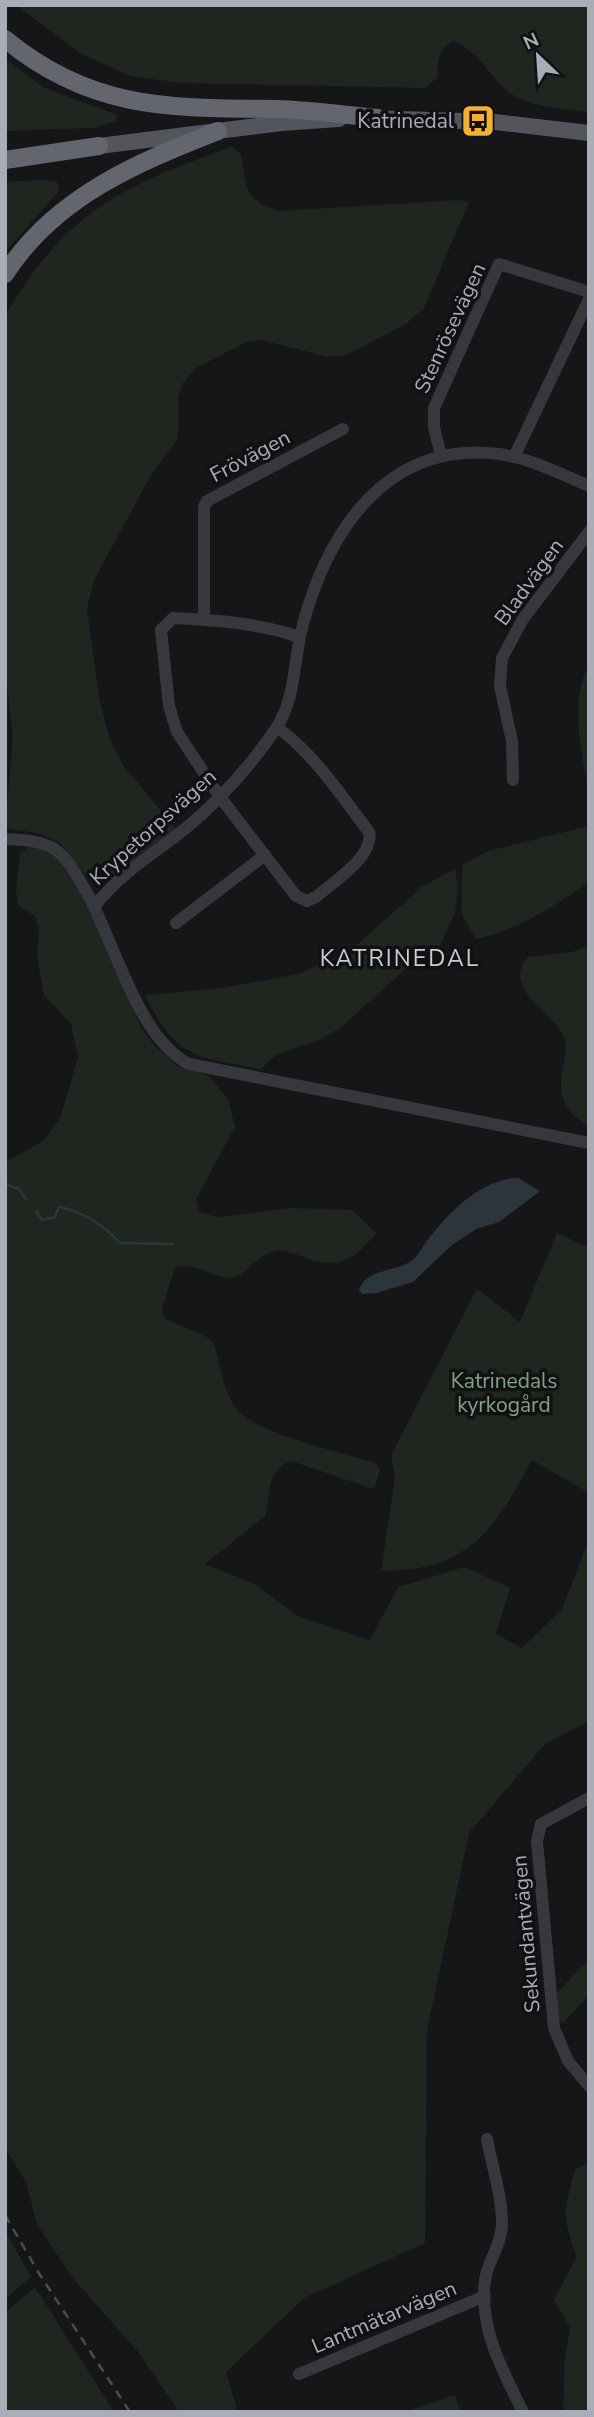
<svg xmlns="http://www.w3.org/2000/svg" width="594" height="2417" font-family="'Nunito Sans',sans-serif">
<rect width="100%" height="100%" fill="#161618"/>
<g fill="#1e261f">
<path d="M16,5H589V112C562,108 526,108 505,89C486,71 479,52 453,41C437,50 438,60 437,78L425,88L181,83L131,76L83,55Z"/>
<path d="M5,59L45,88L112,113L117,115L116,121L94,128L5,131Z"/>
<path d="M232,147L241,154C246,185 244,201 278,211L460,200L469,202L424,308L406,324L346,355L328,357L261,340L248,341L196,368L182,384L178,399V438L150,477L94,580L87,609L99,697L110,740L123,765L176,829L103,883L93,885L59,842L38,833L5,828L13,737L5,668V316C65,212 123,185 232,147Z"/>
<path d="M45,180L57,182L59,191L5,252V182Z"/>
<path d="M589,664V792C581,751 569,704 589,664Z"/>
<path d="M589,826V882C556,905 516,931 476,939L462,915V865L488,851Z"/>
<path d="M28,847C33,847 39,846 44,849C79,866 124,988 141,1027L153,1044L177,1066L209,1076L228,1099L235,1127L196,1199L199,1212L218,1217L292,1208L352,1210L376,1233C360,1253 346,1267 318,1262C303,1259 292,1249 276,1251C254,1255 247,1276 232,1278C213,1279 193,1260 175,1268L162,1309L164,1318L207,1337L214,1344C220,1364 223,1388 234,1406C250,1432 344,1453 376,1463L380,1469L375,1487L371,1488L291,1461C265,1471 272,1493 265,1516L205,1564L253,1583L298,1616L370,1640L398,1587L465,1567L510,1588L496,1634L522,1648L562,1609L589,1539V1721L545,1744L469,1833L427,2030L425,2243L304,2298L226,2372L238,2412H179L139,2353L72,2277L37,2224L26,2182L5,2148V1162L43,1141L60,1118L78,1057L71,1024L44,995L37,958L39,927L35,916L18,905L16,890L20,854Z"/>
<path d="M455,869L458,887L455,913L438,949L409,966L340,1028L321,1039L277,1054L261,1069C195,1057 177,1059 145,995L223,988L298,974L350,951L423,886Z"/>
<path d="M589,946V1127C535,1093 579,1058 561,1031C546,1008 502,987 528,957L572,952Z"/>
<path d="M557,1233L589,1248V1493L532,1460C494,1531 468,1571 381,1571L395,1477L391,1455L477,1289L520,1322Z"/>
<path d="M589,1959V1995L563,2023L557,2018L554,1996Z"/>
<path d="M589,2162V2412H563L565,2358L570,2327L554,2300L577,2257C562,2215 563,2213 575,2170Z"/>
<path d="M5,2230L31,2277L5,2299Z"/>
<path d="M35,2287L114,2412H5V2313Z"/>
<path d="M455,2395L460,2412H404Z"/>
</g>
<path fill="#2c353c" d="M518,1178L540,1191L499,1222L476,1229L452,1245L413,1282L376,1293L362,1294L359,1290C365,1268 399,1272 414,1259C420,1253 424,1244 430,1237C451,1210 482,1179 518,1178Z"/>
<g fill="none" stroke-linecap="round" stroke-linejoin="round">
<g stroke="#2c353c" stroke-width="2.5">
<path d="M5,1184L19,1189L26,1199"/>
<path d="M36,1211L42,1220L55,1217L59,1207C84,1212 103,1224 120,1243L173,1244"/>
</g>
<g stroke="#37383d" stroke-width="12">
<path d="M441,456L434,427V408L499,264L589,292"/>
<path d="M514,457L589,299"/>
<path d="M204,620V507L207,501L343,429"/>
<path d="M277,727C315,755 340,794 369,832C375,856 333,882 316,897L307,901L296,896L220,797L177,732L169,706L161,630L173,618C216,620 258,623 299,637"/>
<path d="M513,780L512,741L500,686L502,658L523,619L589,532"/>
<path d="M5,839C21,840 39,840 53,848C69,859 79,879 88,895C116,946 138,1038 189,1064L589,1143"/>
<path d="M94,907C120,873 154,854 186,828C220,800 250,766 275,730C297,697 293,660 303,624C329,529 388,440 499,454C530,458 560,474 589,486"/>
<path d="M176,923L265,855"/>
<path d="M589,1798L541,1824L537,1841L554,2028L568,2061L589,2086"/>
<path d="M487,2139C492,2166 502,2196 502,2224C502,2244 488,2260 485,2280C479,2329 502,2369 523,2412"/>
<path d="M299,2374L485,2296"/>
</g>
<g stroke="#53555c" stroke-width="16">
<path d="M368,118L495,122L589,133"/>
<path d="M99,146L281,123L339,119"/>
</g>
<g stroke="#63666e" stroke-width="18">
<path d="M5,39C92,111 172,108 277,109C311,110 345,115 378,118"/>
<path d="M5,160L99,146"/>
<path d="M5,274C55,197 136,163 218,131"/>
</g>
<path stroke="#4a4c52" stroke-width="2.5" stroke-dasharray="9 7" stroke-linecap="butt" d="M5,2215L40,2275L130,2412"/>
</g>
<defs>
<symbol id="bus-square" viewBox="-11 -11 22 22"><rect x="-9" y="-9" width="18" height="18" rx="4" fill="#f2b134" stroke="#111113"/><path d="M-5-6H5V4H4V6H2V4H-2V6H-4V4H-5ZM-3.5-4V0h7V-4ZM-3.5 1.2v1.5H-2V1.2ZM2 1.2v1.5H3.5V1.2Z" fill="#111"/></symbol>
</defs>
<g fill-rule="evenodd">
<use href="#bus-square" x="459" y="102" width="38" height="38"/>
</g>
<g text-anchor="middle" dominant-baseline="central" stroke-width="7" stroke-linejoin="round" paint-order="stroke">
<g font-size="21" fill="#a8adb8" stroke="#111113" text-anchor="end">
<text x="454" y="121">Katrinedal</text>
</g>
<g font-size="21" fill="#a8adb8" stroke="#111113">
<text transform="translate(450 328) rotate(-65)">Stenrösevägen</text>
<text transform="translate(250 456) rotate(-28)">Frövägen</text>
<text transform="translate(529 582) rotate(-54)">Bladvägen</text>
<text transform="translate(153 827) rotate(-42)">Krypetorpsvägen</text>
<text transform="translate(526 1934) rotate(-95)">Sekundantvägen</text>
<text transform="translate(384 2317) rotate(-23)">Lantmätarvägen</text>
</g>
<g font-size="21" fill="#7fa381" stroke="#111113">
<text x="504" y="1381">Katrinedals<tspan x="504" dy="24">kyrkogård</tspan></text>
</g>
<g font-size="23" letter-spacing="2" fill="#c9ccd4" stroke="#111113">
<text x="400" y="958">KATRINEDAL</text>
</g>
</g>
<rect width="594" height="2417" fill="none" stroke="#a8adb8" stroke-width="14"/>
<g transform="translate(538 56) rotate(335)" stroke="#111113" stroke-width="5" paint-order="stroke">
<path d="M0-5L12 26L0 18L-12 26Z" fill="#a8adb8"/>
<text y="-10" font-size="19" font-weight="bold" text-anchor="middle" fill="#a8adb8">N</text>
</g>
</svg>
